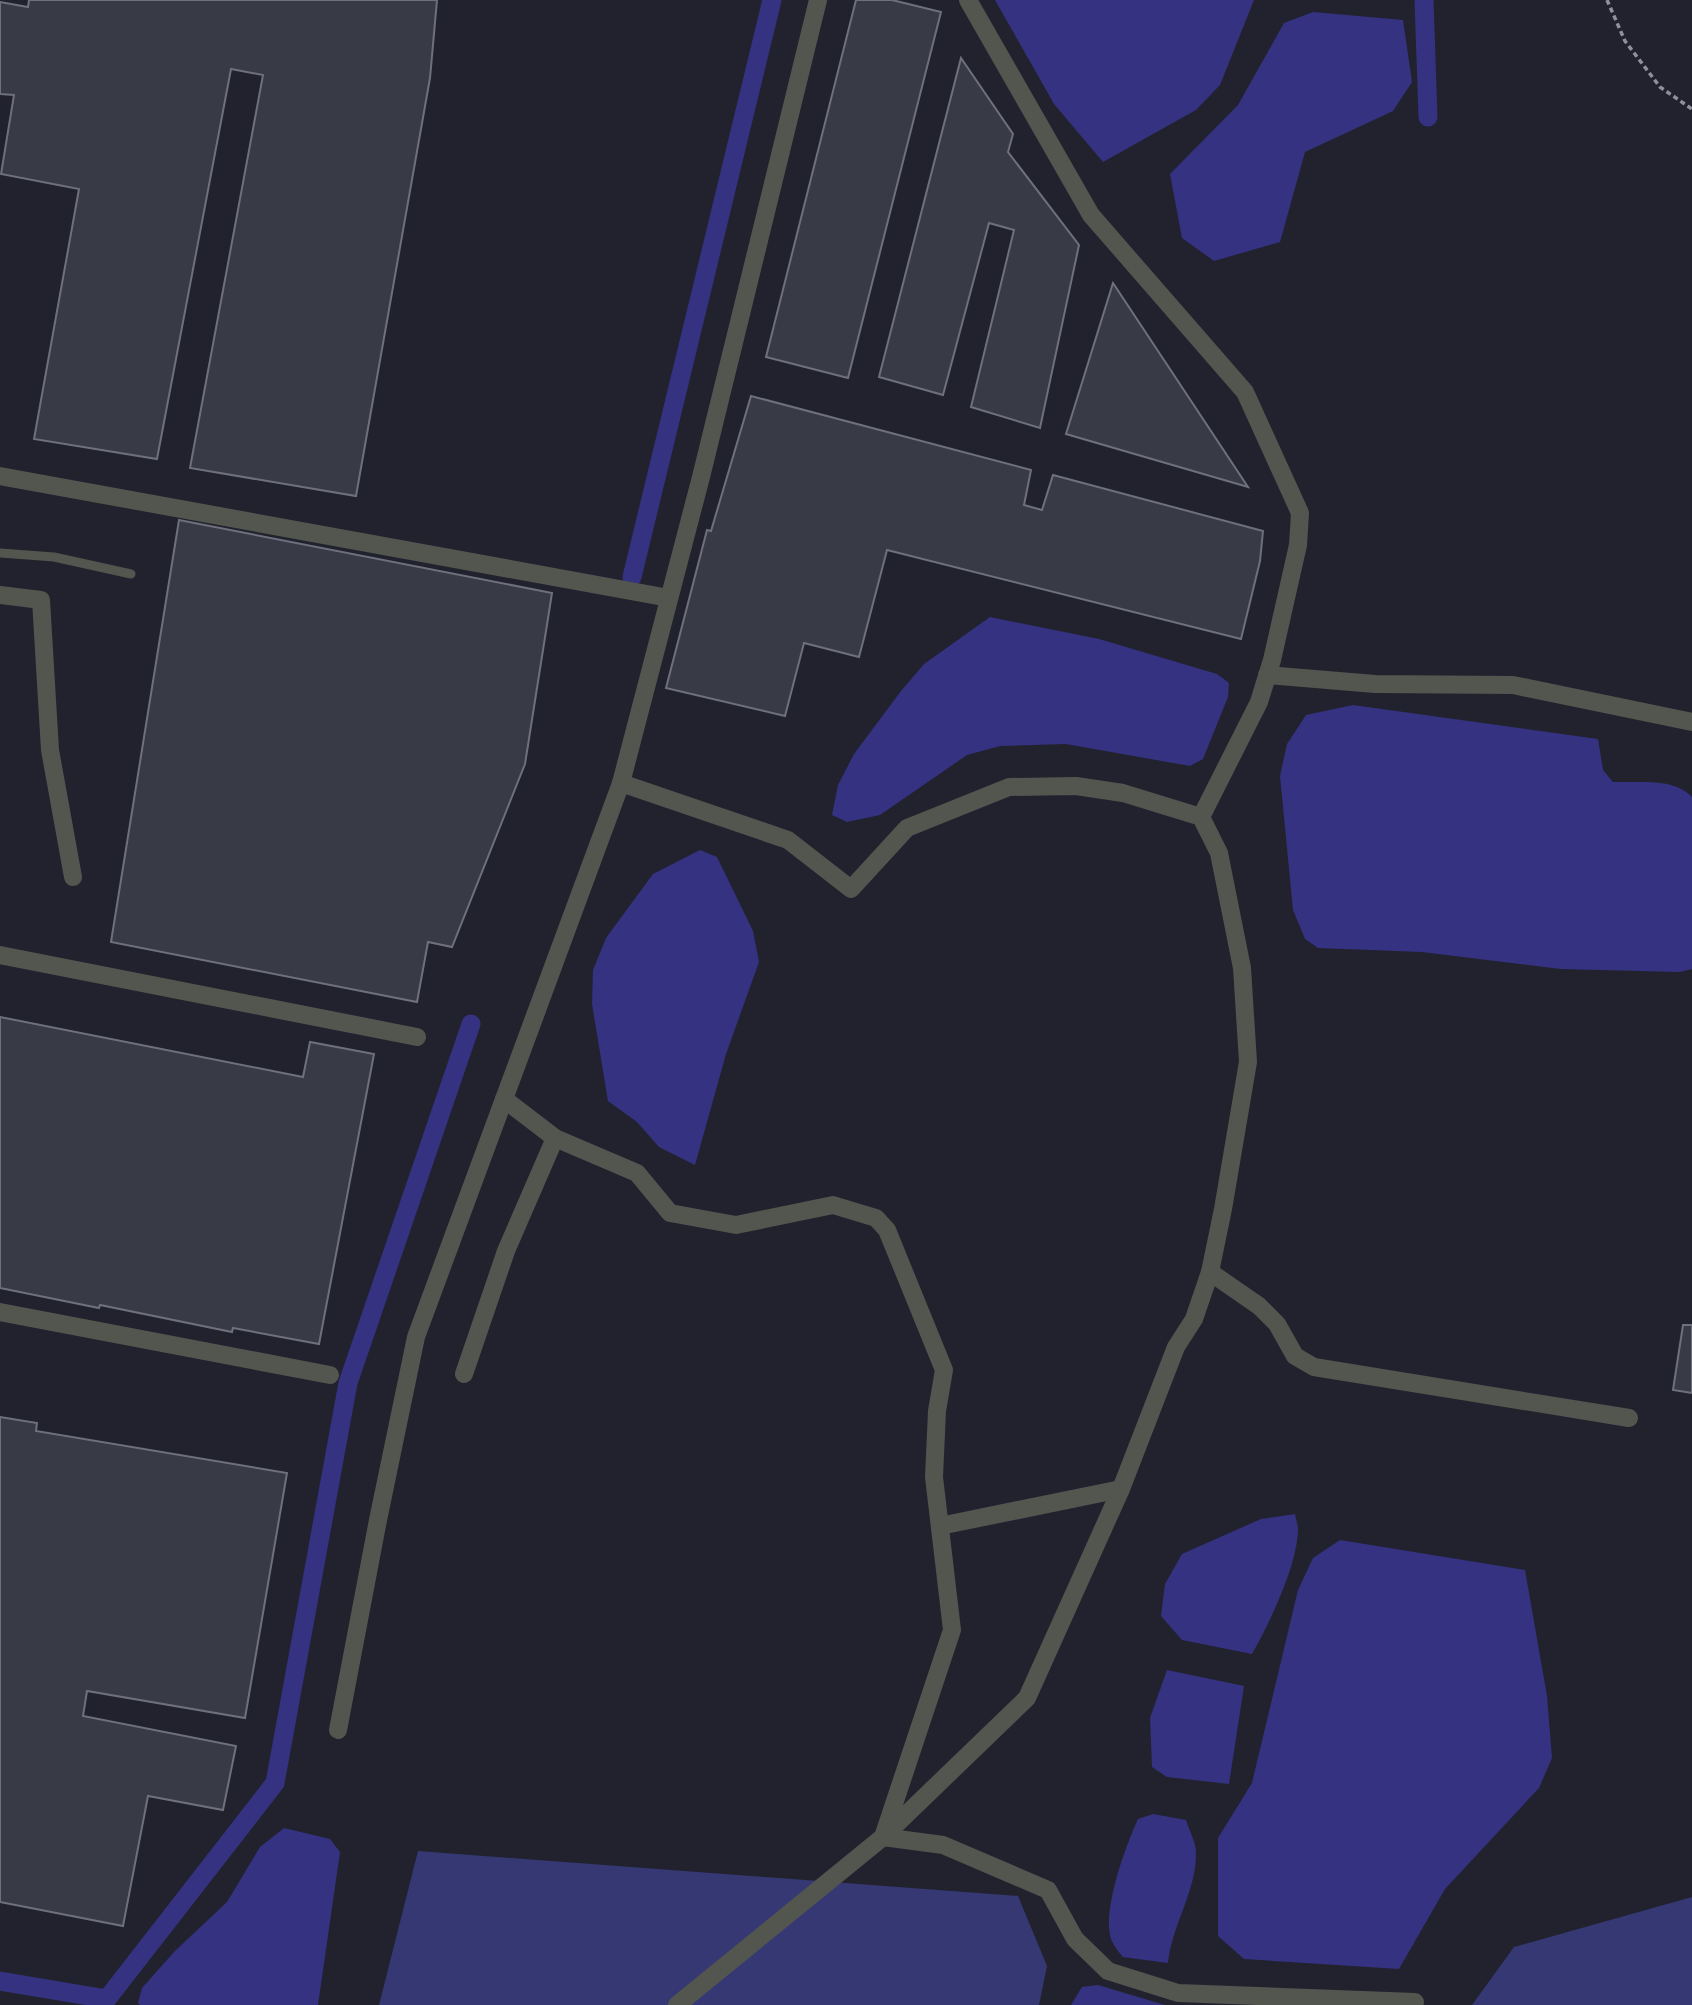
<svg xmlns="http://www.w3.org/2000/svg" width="1692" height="2005" font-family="'Space Grotesk',sans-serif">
<rect width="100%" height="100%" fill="#21222e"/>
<g fill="#363873">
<path d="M418,1851L1018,1896L1047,1966L1039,2005H379Z"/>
<path d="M1692,1897V2005H1472L1514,1947Z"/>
</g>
<g fill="#353281">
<path d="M995,0H1254L1220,85L1196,110L1103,162L1054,104Z"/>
<path d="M1313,12L1403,20L1412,82L1393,111L1305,152L1280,242L1214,261L1182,238L1170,174L1238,105L1284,23Z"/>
<path d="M990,617L1099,639L1217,674L1229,683L1228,697L1203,759L1190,766L1066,744L1000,746L967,755L880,815L847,822L832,815L838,785L854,754L901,691L924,664Z"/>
<path d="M1353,705L1598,739L1603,770L1613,782C1638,783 1674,777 1692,797V969L1680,972L1561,969L1422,952L1318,948L1305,939L1293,910L1280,776L1287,744L1306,715Z"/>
<path d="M700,850L717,857L753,931L759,962L726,1054L695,1165L659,1147L637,1122L608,1101L592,1004L593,970L606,938L653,874Z"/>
<path d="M1295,1514C1296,1519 1298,1525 1298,1530C1297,1566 1270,1622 1252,1654L1182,1640L1161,1616L1165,1584L1182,1554L1261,1519Z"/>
<path d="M1340,1540L1525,1570L1547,1696L1552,1758L1539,1788L1445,1889L1399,1969L1244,1959L1218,1936V1838L1252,1783L1298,1590L1313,1558Z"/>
<path d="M1167,1670L1244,1686L1229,1784L1167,1777L1152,1767L1150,1718Z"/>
<path d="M1153,1814L1186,1820C1189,1830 1195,1841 1196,1851C1197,1891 1172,1924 1168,1963L1123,1957C1120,1953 1115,1948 1113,1943C1099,1917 1126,1845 1138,1819Z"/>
<path d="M284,1828L330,1839L340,1852L318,2005H140L138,2003L142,1988L175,1951L227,1902L260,1847Z"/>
<path d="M1098,1985L1165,2005H1071L1082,1987Z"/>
</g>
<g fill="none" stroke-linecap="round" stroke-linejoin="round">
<g stroke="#353281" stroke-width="19">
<path d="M1424,0L1428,117"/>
<path d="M632,577L772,0"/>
<path d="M0,1981L107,1999L275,1783L348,1383L471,1024"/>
</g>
</g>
<g fill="#383a46" stroke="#6e707e" stroke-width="2">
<path d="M29,0H437L430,78L356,496L190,468L263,75L231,69L157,459L34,439L79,189L1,174L14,95L0,94V2L28,7Z"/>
<path d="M856,0H892L941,12L848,378L766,357Z"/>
<path d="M961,58L1013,134L1008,152L1079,245L1040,428L971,407L1014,230L989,223L943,395L879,377Z"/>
<path d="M1113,283L1248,487L1066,434Z"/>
<path d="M751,396L1031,470L1024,505L1042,510L1053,475L1263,531L1260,561L1241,639L887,550L859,657L804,643L785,716L666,688L707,530L711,531Z"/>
<path d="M179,520L552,593L525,764L452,947L428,942L417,1002L111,942Z"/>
<path d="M0,1017L303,1077L310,1042L374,1054L319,1344L233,1328L232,1332L100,1305L99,1308L0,1288Z"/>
<path d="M1683,1325H1692V1393L1673,1390Z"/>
<path d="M0,1417L37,1423L36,1431L287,1473L245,1718L87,1691L83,1716L236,1746L223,1810L148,1796L123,1926L0,1902Z"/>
</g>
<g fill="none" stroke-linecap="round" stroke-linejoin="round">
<path stroke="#8f909a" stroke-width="3.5" stroke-dasharray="5 3.5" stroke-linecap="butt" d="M1607,0L1625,41L1660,87L1692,109"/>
<path stroke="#53554f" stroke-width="9" d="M0,553L54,557L131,574"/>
<g stroke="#53554f" stroke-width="18">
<path d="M968,0L1091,215L1245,392L1300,513L1298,545L1272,660L1259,702L1201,817"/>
<path d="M0,476L669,598"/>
<path d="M0,595L41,600L50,750L73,877"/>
<path d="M1267,675L1375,684L1513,685L1692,722"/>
<path d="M621,783L788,840L851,889L907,828L1009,787L1076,786L1123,793L1201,817L1219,853L1242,968L1248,1062L1223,1209L1210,1272L1194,1319L1176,1347L1121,1489L1027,1698L883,1837L677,2005"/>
<path d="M0,955L417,1037"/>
<path d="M504,1099L555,1138L637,1173L670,1213L736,1225L833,1205L876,1218L887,1230L944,1370L937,1411L934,1477L952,1630L883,1837L943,1845L1048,1890L1075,1939L1108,1971L1178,1993L1415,2002"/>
<path d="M1210,1272L1259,1306L1277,1324L1295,1356L1314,1367L1629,1418"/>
<path d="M0,1312L330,1375"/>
<path d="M464,1374L506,1251L555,1138"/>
<path d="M940,1526L1121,1489"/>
<path d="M338,1730L378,1520L416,1337L621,783L701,477L818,0"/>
</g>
</g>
</svg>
